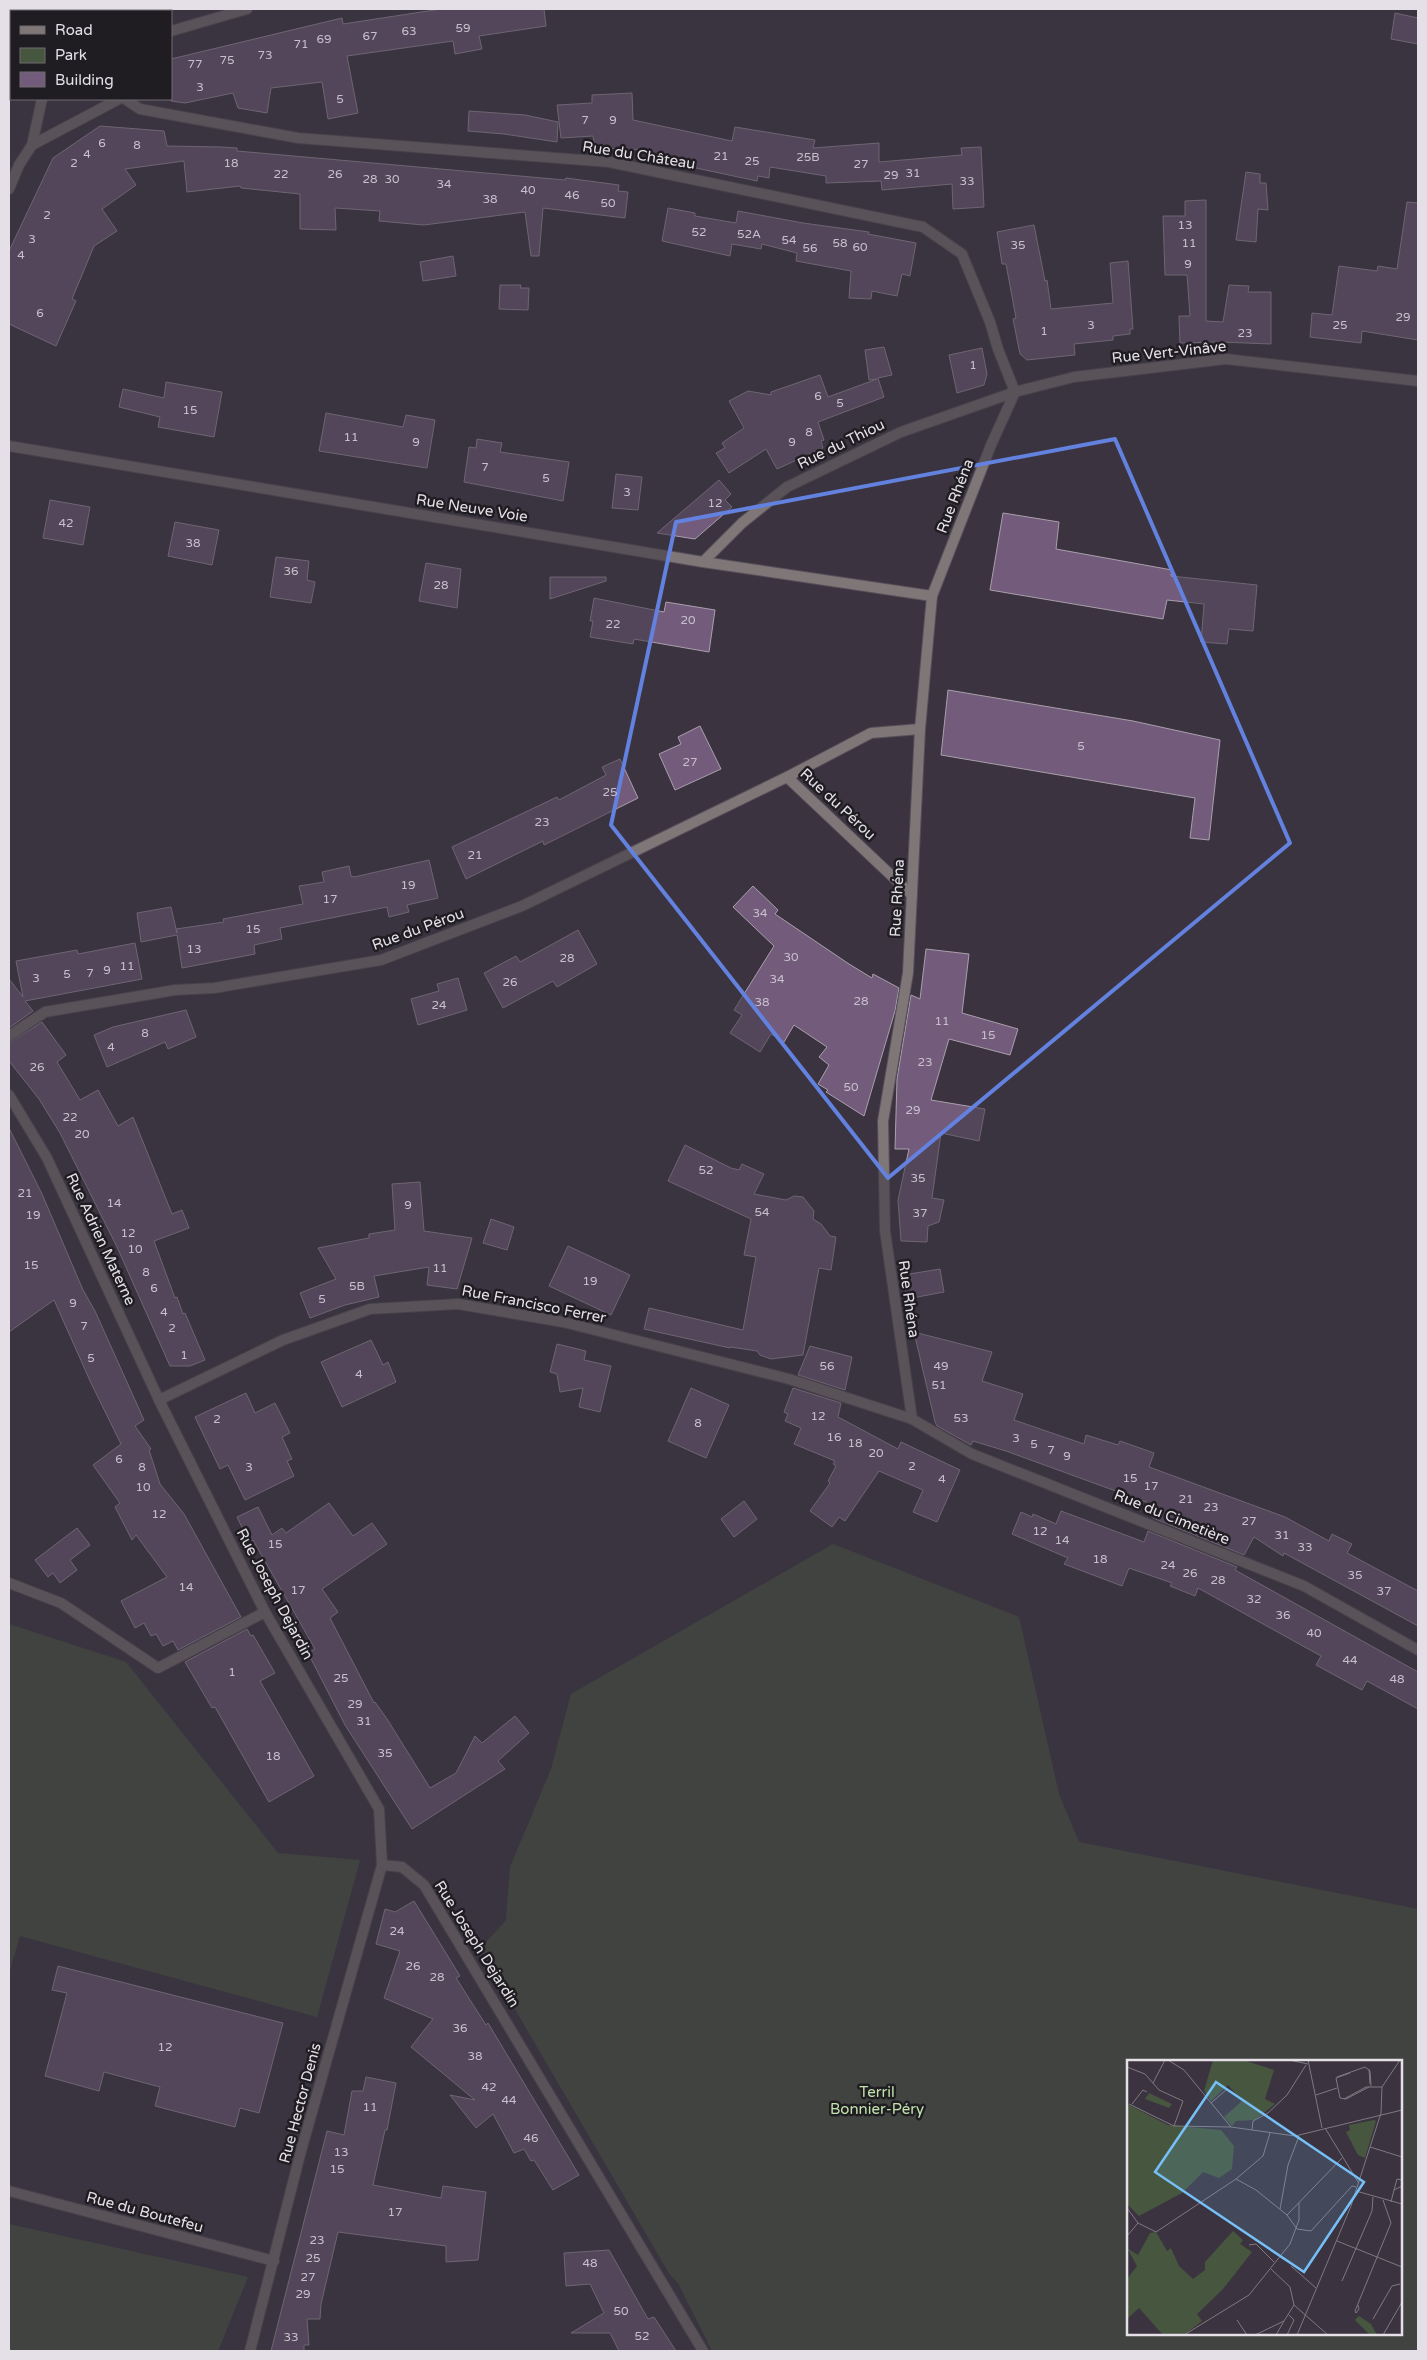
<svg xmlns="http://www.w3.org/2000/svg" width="1427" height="2360" font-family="'Varela Round',sans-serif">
<rect width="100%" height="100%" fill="#3b3440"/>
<g fill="#47563f" fill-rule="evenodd">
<path d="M833,1544L1019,1617L1059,1794L1079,1842L1418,1909V2351H712L678,2283L670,2275L480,1949L506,1920L510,1867L551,1769L571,1694ZM1128,2061H1401V2334H1128Z"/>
<path d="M9,1624L126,1662L278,1853L360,1860L317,2017L20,1936L9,1973Z"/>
<path d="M9,2224L248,2277L218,2351H9Z"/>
</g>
<g fill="#735c7b" stroke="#aa9fad">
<path d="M441,9H544L546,26L479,36L482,49L455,54L453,41L347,56L358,113L328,119L322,82L271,88L267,113L238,108L233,93L185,103L171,101V59L342,18L343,24Z"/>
<path d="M1395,13L1418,18V44L1391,39Z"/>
<path d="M632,93L633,120L732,141L735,127L815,140L813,148L879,143V162L962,155L961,148L981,147L984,207L953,209L952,184L882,190L881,181L826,183V176L770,167L769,178L758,176L757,181L649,158L650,150L595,148L593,136L561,138L557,105L592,103V95Z"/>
<path d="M469,111L525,115L558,122L557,142L504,134L468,131Z"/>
<path d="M100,126L164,131L167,146L221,147L237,148V151L565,180L566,178L619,185L618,191L628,192L625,218L543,208L539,256H531L525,212L424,225L379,221L380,211L335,208L336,230L300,229V194L241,188L240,186L187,192L184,161L125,169L136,185L102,209L117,231L94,246L72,299L76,301L56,346L9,324V251L53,158Z"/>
<path d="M1246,172L1260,174V183H1266L1268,210L1258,209L1256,242L1236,240Z"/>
<path d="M1206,200V321L1223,322L1229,285L1249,286L1248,292H1271V344L1220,342L1180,343L1179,316H1190L1187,275H1165L1163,216H1185V201Z"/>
<path d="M1407,202L1418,203V340L1362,331L1361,343L1310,337L1312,313L1332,315L1339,266L1377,271L1378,266L1397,269Z"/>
<path d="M668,208L695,213V216L736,223L738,211L803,223L869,232L868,234L916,243L910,276L902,274L897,296L872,291L871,299L849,298L851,271L796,261L797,253L762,244L761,249L732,244L730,256L662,241Z"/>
<path d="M1034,225L1045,281L1047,280L1051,309L1113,303L1110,263L1128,261L1133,329H1130V334L1113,336V340L1074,344L1075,355L1027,360L1020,354L1013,319L1016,318L1006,264H1002L997,232Z"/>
<path d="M453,256L456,276L423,281L420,262Z"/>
<path d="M500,285H521L520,288H529L528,310L499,309Z"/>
<path d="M884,347L892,375L878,378L884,397L818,422L824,440L821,441L823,448L777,469L766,449L729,473L716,453L725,448L722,443L744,428L729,401L748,391L771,395V392L820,375L828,397L877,379L869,380L865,350Z"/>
<path d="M982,348L987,374L984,385L957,393L949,355Z"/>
<path d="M166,382L222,392L214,437L158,427L160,417L119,407L123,389L164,398Z"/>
<path d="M326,413L403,427L406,415L435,420L427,468L319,451Z"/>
<path d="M477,439L502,443L500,452L569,462L563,501L464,482L469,447L476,448Z"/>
<path d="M616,474L642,477L638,510L612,508Z"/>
<path d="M719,480L731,494L725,500L732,507L695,539L657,533Z"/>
<path d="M50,500L90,507L83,545L43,538Z"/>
<path d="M1003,513L1059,522L1056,549L1172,570L1171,576L1257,585L1253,631L1229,629L1227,644L1201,642L1204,604L1167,600L1163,619L990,590Z"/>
<path d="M175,522L219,530L212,565L168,556Z"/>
<path d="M276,557L309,561L307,580L315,582L311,603L270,597Z"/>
<path d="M426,563L461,569L457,608L419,601Z"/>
<path d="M550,577H606V581L550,599Z"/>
<path d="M594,598L664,612L666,602L715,610L709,652L634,639L633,644L590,637L593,621H590Z"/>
<path d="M948,690L1133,721L1220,740L1209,840L1190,838L1195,798L941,755Z"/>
<path d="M700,726L721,769L675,790L659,754L681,744L678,737Z"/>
<path d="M620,759L638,798L544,845L543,841L466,879L452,847L557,797L559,800L606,775L602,767Z"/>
<path d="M429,860L438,898L407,905L409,912L389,917L387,907L280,928L282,939L254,945L255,954L182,968L177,935L141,942L137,913L171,907L177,933L176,929L224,922L223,919L303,904L299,886L324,882L322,872L349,866L351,876L354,877Z"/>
<path d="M753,886L778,910L775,914L849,964L872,978L873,974L899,988L895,1011L864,1116L826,1092L828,1090L818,1084L829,1065L819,1057L827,1047L794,1025L784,1042L771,1034L760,1052L730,1033L742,1015L734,1010L774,946L733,907Z"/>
<path d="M578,930L597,964L557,987L553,981L503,1008L484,973L516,956L520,962Z"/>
<path d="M135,943L142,979L25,1001L33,1011L9,1028V979L23,997L16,961L77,950L78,954Z"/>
<path d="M926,949L969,954L962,1013L1018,1029L1010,1055L949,1039L931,1100L985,1109L979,1141L941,1133L932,1198L944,1200L939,1222L928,1226L927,1242L901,1241L898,1200L909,1149H895L897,1079L911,995L920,999Z"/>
<path d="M458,978L467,1010L418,1025L411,999L439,991L437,984Z"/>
<path d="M186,1010L196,1037L168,1049L165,1042L107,1067L94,1035L113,1027Z"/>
<path d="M42,1022L66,1055L57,1062L80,1100L98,1090L118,1126L133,1117L172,1214L182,1210L189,1228L154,1241L175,1298L177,1297L183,1314L185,1313L205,1360L190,1366H170L117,1247L60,1133L39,1099L9,1061V1043Z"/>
<path d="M9,1128L42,1194L83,1290L95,1311L144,1420L135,1426L151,1449L149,1450L160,1484L184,1514L241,1617L178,1650L173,1641L163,1646L156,1634L151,1636L144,1623L135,1628L121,1601L167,1577L136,1535L132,1540L115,1507L120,1503L93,1465L121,1444L91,1383L54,1300L9,1332Z"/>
<path d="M685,1145L731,1168L739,1170L742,1164L764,1174L754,1194L786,1200L794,1196L803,1197L814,1211L813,1219L821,1224L830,1236L836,1237L831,1270L819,1268L803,1355L771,1359L760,1355L757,1351L731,1347L730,1348L644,1329L649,1308L743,1330L756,1257L744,1255L751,1219L668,1181Z"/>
<path d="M420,1182L424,1231L472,1238L457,1289L427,1285L429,1267L374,1276L379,1297L345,1305L310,1318L300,1293L336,1279L318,1248L369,1238V1234L395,1230L392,1184Z"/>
<path d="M491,1219L514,1227L507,1250L483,1243Z"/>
<path d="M568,1246L630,1275L611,1315L549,1286Z"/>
<path d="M940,1269L944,1292L907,1299L903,1275Z"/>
<path d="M914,1332L992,1352L982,1381L1023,1394L1014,1420L1084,1444L1086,1435L1118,1445L1120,1441L1154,1453L1149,1467L1285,1517L1329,1541L1332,1534L1352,1544L1347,1553L1418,1591V1626L1284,1553L1283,1556L1254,1537L1244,1555L1153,1518L1157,1506L1154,1505L1006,1451L973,1441L971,1445L937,1426L935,1422Z"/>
<path d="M371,1340L383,1365L388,1362L396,1382L342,1407L321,1362Z"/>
<path d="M557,1344L586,1351L584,1360L611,1366L600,1412L579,1407L583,1388L560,1392L557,1374L550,1372Z"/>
<path d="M810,1346L852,1357L845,1390L798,1375Z"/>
<path d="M691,1388L729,1405L706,1458L668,1441Z"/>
<path d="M793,1388L841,1403L838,1417L898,1449L901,1442L960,1470L937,1522L913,1512L923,1490L879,1471L845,1521L839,1517L832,1527L810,1511L830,1483L828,1481L836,1466L833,1464L835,1461L794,1444L801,1428L785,1421L788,1414L784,1412Z"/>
<path d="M246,1393L255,1413L275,1403L290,1433L282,1437L292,1459L287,1461L294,1476L245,1500L228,1465L220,1469L195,1417Z"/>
<path d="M744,1501L757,1519L734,1537L721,1519Z"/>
<path d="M329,1503L353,1536L372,1523L387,1544L322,1589L338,1612L330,1618L374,1703L375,1702L387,1719L430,1788L456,1773L475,1736L482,1743L515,1716L529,1733L498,1761L505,1769L412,1829L345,1725L308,1653L315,1649L253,1540L249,1542L237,1517L258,1507L272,1535L282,1528L286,1533Z"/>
<path d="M1061,1511L1144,1542L1148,1531L1237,1567L1235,1570L1418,1672V1709L1367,1681L1362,1690L1316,1665L1321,1656L1198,1588L1195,1596L1170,1586L1172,1583L1129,1568L1122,1586L1064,1564L1068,1558L1012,1534L1021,1512L1032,1517L1033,1514L1056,1524Z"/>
<path d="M77,1528L90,1545L70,1560L77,1570L60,1583L53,1573L48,1577L35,1560Z"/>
<path d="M247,1629L251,1636L253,1635L275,1673L260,1681L314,1776L269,1802L215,1707L212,1708L185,1662Z"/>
<path d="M414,1901L460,1976L456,1978L486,2025L488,2023L579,2175L553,2190L534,2160L531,2161L524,2149L514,2153L493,2114L476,2128L450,2095L475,2100L411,2047L433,2019L384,1998L400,1951L376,1944L385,1909L395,1912Z"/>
<path d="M58,1966L283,2023L259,2113L240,2108L235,2127L155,2106L160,2087L104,2072L99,2091L45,2076L67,1993L52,1990Z"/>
<path d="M366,2077L396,2083L387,2130H385L373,2185L441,2198L443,2186L486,2192L478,2260L446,2262V2246L338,2232L321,2304L320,2319H307L309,2345H304V2351H271L327,2131L344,2135L352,2091H363Z"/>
<path d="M609,2250L648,2319L654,2317L676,2351H619L610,2333H571L604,2313L590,2284L566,2286L564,2253Z"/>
</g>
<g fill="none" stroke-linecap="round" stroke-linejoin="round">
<defs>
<g id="minor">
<path d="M155,9V11"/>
<path d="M125,99L140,109L298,138L609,162L923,227L962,254L990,322L998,349L1015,392L901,432L787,487L742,523L703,562"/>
<path d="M32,145L119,99"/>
<path d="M9,189L19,165L32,145L42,99"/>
<path d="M9,446L703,562L932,596"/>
<path d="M787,777L912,895"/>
<path d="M9,1036L45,1012L175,990L214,988L381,960L522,906L787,777L871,733L920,729"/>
<path d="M9,1095L47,1158L159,1400L265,1612L379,1809L382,1865L301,2151L250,2351"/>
<path d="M159,1400L283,1340L370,1309L458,1304L563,1322L789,1379L912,1419L972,1454L1304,1586L1418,1650"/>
<path d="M9,1583L61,1603L158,1668L265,1612"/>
<path d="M382,1865L402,1867L424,1885L703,2351"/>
<path d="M9,2191L274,2261"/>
</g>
<g id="tertiary">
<path d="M171,31L247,9"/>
<path d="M9,83H11"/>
<path d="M912,1419L885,1231L883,1121L908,973L920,729L932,596L991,445L1015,392L1074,377L1226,359L1418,381"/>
</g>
</defs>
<use href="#minor" stroke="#56505b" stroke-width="12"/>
<use href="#tertiary" stroke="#56505b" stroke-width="12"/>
<use href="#minor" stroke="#7f7677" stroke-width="10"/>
<use href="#tertiary" stroke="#7f7677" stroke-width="10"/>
</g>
<path d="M0 0H1427V2360H0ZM1115,439L1290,843L888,1178L611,825L676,522Z" fill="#3b3440" fill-opacity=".55" fill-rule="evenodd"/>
<path fill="none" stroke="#6381de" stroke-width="4" stroke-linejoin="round" d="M1115,439L1290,843L888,1178L611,825L676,522Z"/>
<g text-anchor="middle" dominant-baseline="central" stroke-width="5" stroke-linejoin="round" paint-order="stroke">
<g font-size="12" fill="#c8bfcd">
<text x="463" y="28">59</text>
<text x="409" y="31">63</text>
<text x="370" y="36">67</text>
<text x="324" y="39">69</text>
<text x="301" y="44">71</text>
<text x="265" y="55">73</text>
<text x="227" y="60">75</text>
<text x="195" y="64">77</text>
<text x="200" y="87">3</text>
<text x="340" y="99">5</text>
<text x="585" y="120">7</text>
<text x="613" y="120">9</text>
<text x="102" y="143">6</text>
<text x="137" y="145">8</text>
<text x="87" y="154">4</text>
<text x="721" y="156">21</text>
<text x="808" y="157">25B</text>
<text x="752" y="161">25</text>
<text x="74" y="163">2</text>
<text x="231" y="163">18</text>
<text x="861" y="164">27</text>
<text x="913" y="173">31</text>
<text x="281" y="174">22</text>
<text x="335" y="174">26</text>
<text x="891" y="175">29</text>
<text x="370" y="179">28</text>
<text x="392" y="179">30</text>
<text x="967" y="181">33</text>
<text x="444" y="184">34</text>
<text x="528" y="190">40</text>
<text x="572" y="195">46</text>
<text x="490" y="199">38</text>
<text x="608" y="203">50</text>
<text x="47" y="215">2</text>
<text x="1185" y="225">13</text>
<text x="699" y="232">52</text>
<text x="749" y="234">52A</text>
<text x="32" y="239">3</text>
<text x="789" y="240">54</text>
<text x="840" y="243">58</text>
<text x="1189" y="243">11</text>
<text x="1018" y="245">35</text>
<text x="860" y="247">60</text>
<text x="810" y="248">56</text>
<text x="21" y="255">4</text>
<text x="1188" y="264">9</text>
<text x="40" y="313">6</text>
<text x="1403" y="317">29</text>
<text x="1091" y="325">3</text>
<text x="1340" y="325">25</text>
<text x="1044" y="331">1</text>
<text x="1245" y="333">23</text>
<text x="973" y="365">1</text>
<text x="818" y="396">6</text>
<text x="840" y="403">5</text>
<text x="190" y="410">15</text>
<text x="809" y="432">8</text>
<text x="351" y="437">11</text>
<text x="416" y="442">9</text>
<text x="792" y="442">9</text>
<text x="485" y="467">7</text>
<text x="546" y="478">5</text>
<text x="627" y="492">3</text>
<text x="715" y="503">12</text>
<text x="66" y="523">42</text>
<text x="193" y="543">38</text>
<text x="291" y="571">36</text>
<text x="441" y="585">28</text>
<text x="688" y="620">20</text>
<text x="613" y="624">22</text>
<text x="1081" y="746">5</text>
<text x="690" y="762">27</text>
<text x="610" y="792">25</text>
<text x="542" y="822">23</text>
<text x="475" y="855">21</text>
<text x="408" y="885">19</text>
<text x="330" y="899">17</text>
<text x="760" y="913">34</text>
<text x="253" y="929">15</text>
<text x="194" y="949">13</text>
<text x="791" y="957">30</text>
<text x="567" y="958">28</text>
<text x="127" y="966">11</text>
<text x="107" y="970">9</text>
<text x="90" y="973">7</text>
<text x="67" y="974">5</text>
<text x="36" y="978">3</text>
<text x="777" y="979">34</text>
<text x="510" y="982">26</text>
<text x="861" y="1001">28</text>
<text x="762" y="1002">38</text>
<text x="439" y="1005">24</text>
<text x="942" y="1021">11</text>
<text x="145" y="1033">8</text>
<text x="988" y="1035">15</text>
<text x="111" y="1047">4</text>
<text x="925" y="1062">23</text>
<text x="37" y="1067">26</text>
<text x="851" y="1087">50</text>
<text x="913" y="1110">29</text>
<text x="70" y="1117">22</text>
<text x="82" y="1134">20</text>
<text x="706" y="1170">52</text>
<text x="918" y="1178">35</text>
<text x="25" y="1193">21</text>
<text x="114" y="1203">14</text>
<text x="408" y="1205">9</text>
<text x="762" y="1212">54</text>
<text x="920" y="1213">37</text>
<text x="33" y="1215">19</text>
<text x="128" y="1233">12</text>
<text x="135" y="1249">10</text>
<text x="31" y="1265">15</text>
<text x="440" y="1268">11</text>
<text x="146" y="1272">8</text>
<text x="590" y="1281">19</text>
<text x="357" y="1286">5B</text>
<text x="154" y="1288">6</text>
<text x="322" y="1299">5</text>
<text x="73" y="1303">9</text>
<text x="164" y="1312">4</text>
<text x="84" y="1326">7</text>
<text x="172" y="1328">2</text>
<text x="184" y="1355">1</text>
<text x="91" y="1358">5</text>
<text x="827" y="1366">56</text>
<text x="941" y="1366">49</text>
<text x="359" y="1374">4</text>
<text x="939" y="1385">51</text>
<text x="818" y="1416">12</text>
<text x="961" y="1418">53</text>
<text x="217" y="1419">2</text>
<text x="698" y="1423">8</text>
<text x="834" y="1437">16</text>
<text x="1016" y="1438">3</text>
<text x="855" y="1443">18</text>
<text x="1034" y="1444">5</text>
<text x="1051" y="1450">7</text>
<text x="876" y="1453">20</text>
<text x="1067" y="1456">9</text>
<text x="119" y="1459">6</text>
<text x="912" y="1466">2</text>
<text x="142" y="1467">8</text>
<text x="249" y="1467">3</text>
<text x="1130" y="1478">15</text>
<text x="942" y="1479">4</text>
<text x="1151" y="1486">17</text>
<text x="143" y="1487">10</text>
<text x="1186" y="1499">21</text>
<text x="1211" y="1507">23</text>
<text x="159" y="1514">12</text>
<text x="1249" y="1521">27</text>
<text x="1040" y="1531">12</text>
<text x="1282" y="1535">31</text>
<text x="1062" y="1540">14</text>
<text x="275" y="1544">15</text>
<text x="1305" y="1547">33</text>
<text x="1100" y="1559">18</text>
<text x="1168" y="1565">24</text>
<text x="1190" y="1573">26</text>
<text x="1355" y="1575">35</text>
<text x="1218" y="1580">28</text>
<text x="186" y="1587">14</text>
<text x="298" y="1590">17</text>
<text x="1384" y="1591">37</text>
<text x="1254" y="1599">32</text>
<text x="1283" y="1615">36</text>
<text x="1314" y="1633">40</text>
<text x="1350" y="1660">44</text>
<text x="232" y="1672">1</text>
<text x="341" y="1678">25</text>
<text x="1397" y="1679">48</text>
<text x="355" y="1704">29</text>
<text x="364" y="1721">31</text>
<text x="385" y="1753">35</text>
<text x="273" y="1756">18</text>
<text x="397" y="1931">24</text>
<text x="413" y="1966">26</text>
<text x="437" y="1977">28</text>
<text x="460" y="2028">36</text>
<text x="165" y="2047">12</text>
<text x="475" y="2056">38</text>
<text x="489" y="2087">42</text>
<text x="509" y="2100">44</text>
<text x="370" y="2107">11</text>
<text x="531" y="2138">46</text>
<text x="341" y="2152">13</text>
<text x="337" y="2169">15</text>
<text x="395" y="2212">17</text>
<text x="317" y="2240">23</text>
<text x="313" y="2258">25</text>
<text x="590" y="2263">48</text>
<text x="308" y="2277">27</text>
<text x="303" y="2294">29</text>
<text x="621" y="2311">50</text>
<text x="642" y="2336">52</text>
<text x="291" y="2337">33</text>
</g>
<g font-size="15" fill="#e5e0e8" stroke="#201d22">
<text transform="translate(639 155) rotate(9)">Rue du Château</text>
<text transform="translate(1169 352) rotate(-6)">Rue Vert-Vinâve</text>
<text transform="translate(841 444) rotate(-26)">Rue du Thiou</text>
<text transform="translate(955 496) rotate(-69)">Rue Rhéna</text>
<text transform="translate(472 508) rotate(9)">Rue Neuve Voie</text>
<text transform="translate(838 804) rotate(43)">Rue du Pérou</text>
<text transform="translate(897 898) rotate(-87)">Rue Rhéna</text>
<text transform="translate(418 929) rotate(-20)">Rue du Pérou</text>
<text transform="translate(101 1239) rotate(65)">Rue Adrien Materne</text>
<text transform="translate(909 1299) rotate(82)">Rue Rhéna</text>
<text transform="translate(534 1304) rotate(11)">Rue Francisco Ferrer</text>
<text transform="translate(1172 1517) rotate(22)">Rue du Cimetière</text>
<text transform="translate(275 1594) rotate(62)">Rue Joseph Dejardin</text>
<text transform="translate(477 1944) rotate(58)">Rue Joseph Dejardin</text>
<text transform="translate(300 2103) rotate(-75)">Rue Hector Denis</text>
<text transform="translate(145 2212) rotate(15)">Rue du Boutefeu</text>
</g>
<g font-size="15" fill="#bfe3aa" stroke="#201d22">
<text x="877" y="2092">Terril<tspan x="877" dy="17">Bonnier-Péry</tspan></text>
</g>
</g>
<g transform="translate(1127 2060)">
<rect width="275" height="275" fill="#3b3440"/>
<path d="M86,0H116L147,10L138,39L148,44L128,60L109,61L105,66L97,57L115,41L101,25L84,41L77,31ZM22,33L45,44L42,48L18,39ZM0,44L41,65L94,70L107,86L105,109L92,118L76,112L55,133L12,156L0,144ZM247,60L249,61L238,98L231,95L219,72L223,70L222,65ZM106,171L116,180L113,184L125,192L96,229L70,254L75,261L57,275H36L12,248L0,259V219L10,206L0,188L11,195L23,173L29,172L40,191L44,188L52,206L66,219L78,210V202ZM232,256L244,264L250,275H243L228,260Z" fill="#47563f"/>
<path fill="none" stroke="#7f7983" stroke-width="1" d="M41,0L57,10L104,67M162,0L181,4M181,0L195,68M0,7L18,14L32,30L56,41L47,66M238,7L243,11L244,26M242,9L243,24M223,13L209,18L213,38L219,39L242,27M210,17L238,7M26,23L38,0M189,35L210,28M217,39L239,27H255M84,43L100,29M2,44L47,66L104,67L168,76L275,50M5,44L16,30L20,32M198,68L231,122M125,70L126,61L141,53L160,35L179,5M243,87L275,97M109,119L129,130L160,155L170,169M267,130L270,119L275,120M229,131L275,144M264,142L267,130L275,126M0,148L11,163M153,149L161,105L172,76M160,155L215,98M170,169L184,171L225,126L229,127M0,176L11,163L29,172L109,119L136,96L143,73M210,181L275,207M122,185L129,184L147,202M164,206L189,228M144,209L163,227L167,245M215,221L245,151L246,137M167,245L201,275M231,245L232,249L229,253L228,251L264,163L256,140M246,259L265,226L273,224M110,260L120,275M57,275L122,235L163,184L172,160V143M128,275L157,261L167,245M149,275L157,261M160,275L167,260L162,255M170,275L224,146L254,53L255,27L273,0M256,275L275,242V215"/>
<path fill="#75c0f6" fill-opacity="0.15" stroke="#75c0f6" stroke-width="2.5" d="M89,22L237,122L177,212L28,112Z"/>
<rect width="275" height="275" fill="none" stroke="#e5e0e8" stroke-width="2.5"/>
</g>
<rect width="1427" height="2360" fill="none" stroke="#e5e0e8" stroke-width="20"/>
<rect x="10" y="10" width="162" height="90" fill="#201d22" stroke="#6f6b71"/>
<rect x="20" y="26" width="25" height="8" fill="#7f7677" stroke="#6f6b71"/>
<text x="55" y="35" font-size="15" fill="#e5e0e8">Road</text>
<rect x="20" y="48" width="25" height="15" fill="#47563f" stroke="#6f6b71"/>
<text x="55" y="60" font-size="15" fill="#e5e0e8">Park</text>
<rect x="20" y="72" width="25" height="15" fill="#735c7b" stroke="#6f6b71"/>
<text x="55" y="85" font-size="15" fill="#e5e0e8">Building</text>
</svg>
